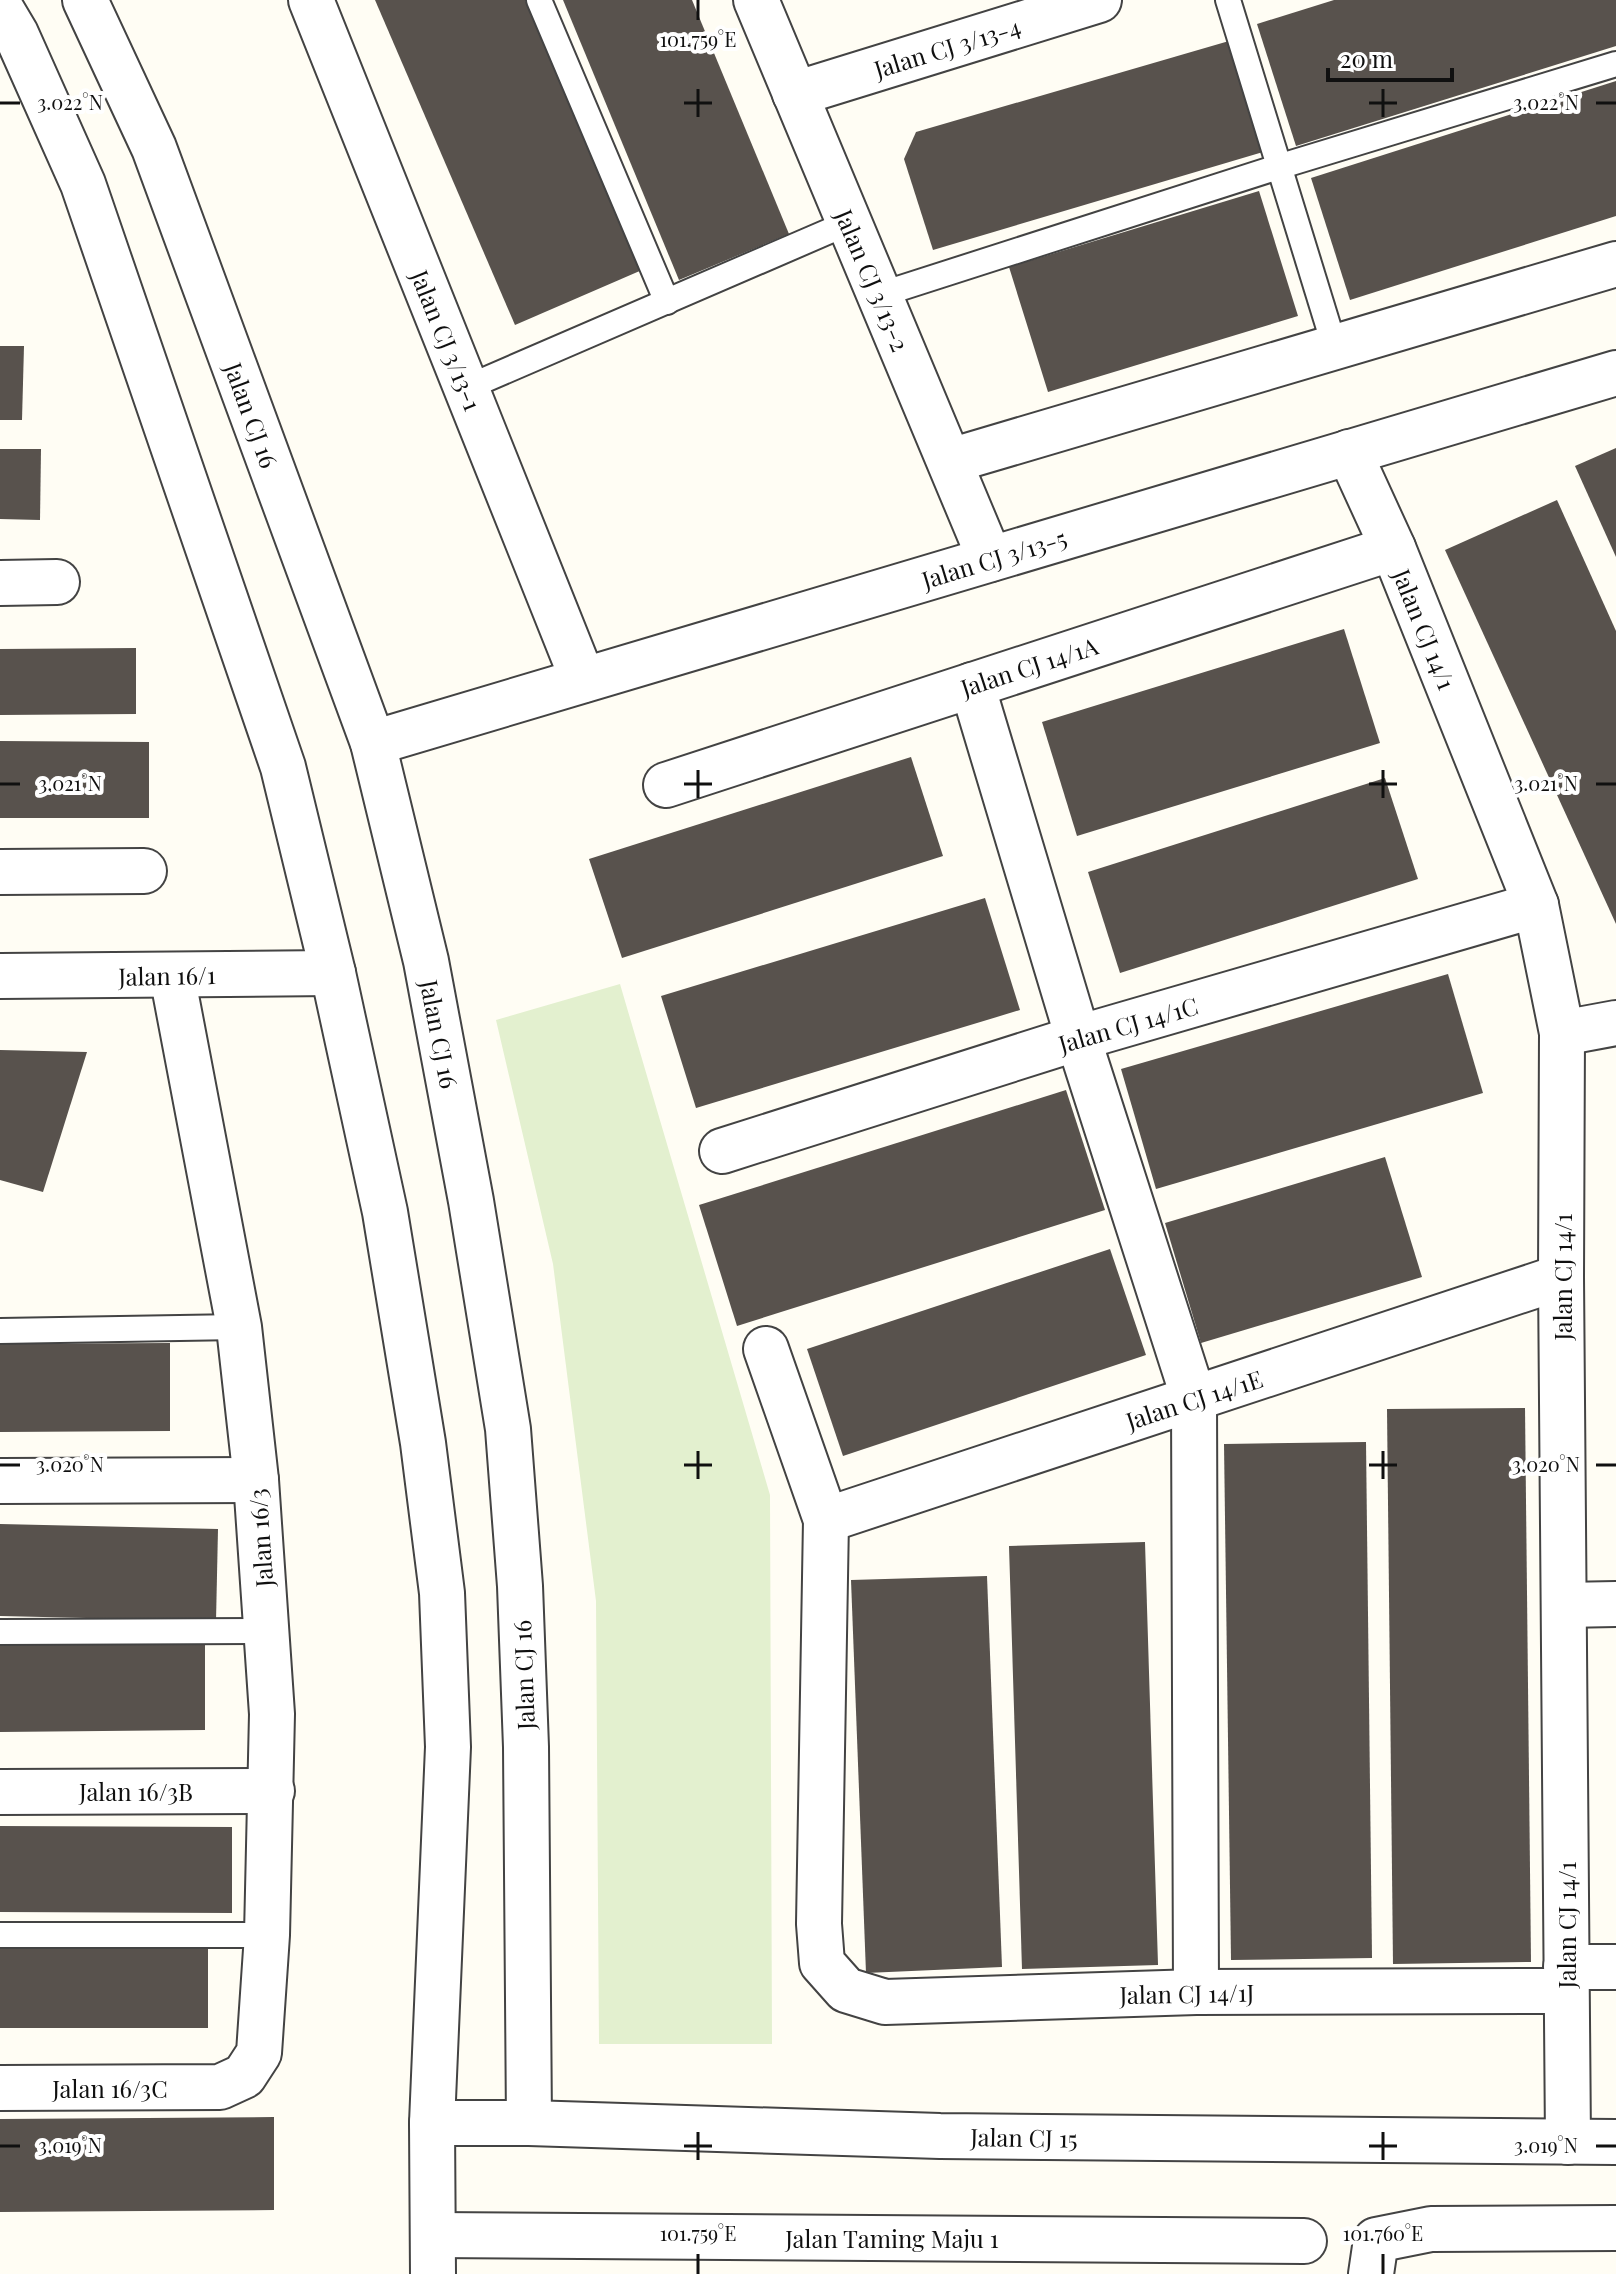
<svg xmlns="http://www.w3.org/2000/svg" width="1616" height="2274" font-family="'Playfair Display',serif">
<rect width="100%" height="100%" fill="#fffdf4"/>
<path fill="#e3f0cf" d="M620,984L770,1495L772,2044H599L596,1601L553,1264L496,1020Z"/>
<g fill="#58524d">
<path d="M375,0H525L642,270L515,325Z"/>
<path d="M563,0H692L789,234L679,280Z"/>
<path d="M1334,0H1616V46L1296,146L1257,24Z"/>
<path d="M1229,41L1263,152L933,250L904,159L916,132Z"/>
<path d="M1616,81V216L1350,300L1311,178Z"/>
<path d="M1259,191L1298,316L1048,392L1009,267Z"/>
<path d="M0,346H24L22,420H0Z"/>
<path d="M1616,448V557L1575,466Z"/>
<path d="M0,449H41L40,520L0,519Z"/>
<path d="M1557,500L1616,631V924L1445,550Z"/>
<path d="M1344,629L1380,743L1077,836L1042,722Z"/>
<path d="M136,648V714L0,715V649Z"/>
<path d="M0,741L149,742V818H0Z"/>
<path d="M911,757L943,856L622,958L589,859Z"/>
<path d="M1385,778L1418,879L1120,973L1088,872Z"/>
<path d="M985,898L1020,1010L696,1108L661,996Z"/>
<path d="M1448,974L1483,1093L1156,1189L1121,1069Z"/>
<path d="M0,1050L87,1052L43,1192L0,1180Z"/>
<path d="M1066,1090L1105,1210L737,1326L699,1205Z"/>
<path d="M1385,1157L1422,1277L1201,1343L1165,1223Z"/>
<path d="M1110,1249L1146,1355L843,1456L807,1349Z"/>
<path d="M170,1343V1431L0,1432V1344Z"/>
<path d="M1525,1408L1531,1962L1393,1964L1387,1409Z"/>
<path d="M1366,1442L1372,1958L1231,1960L1224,1444Z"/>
<path d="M0,1524L218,1529L216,1621L0,1616Z"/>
<path d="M1145,1542L1158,1965L1022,1969L1009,1546Z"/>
<path d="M987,1576L1002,1967L866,1973L851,1580Z"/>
<path d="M205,1638V1730L0,1732V1640Z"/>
<path d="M0,1826L232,1827V1913L0,1912Z"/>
<rect x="0" y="1944" width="208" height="84"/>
<path d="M274,2117V2210L0,2212V2119Z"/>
</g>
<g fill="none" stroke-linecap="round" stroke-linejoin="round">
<defs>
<g id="service">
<path d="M539,0L667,302"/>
<path d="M1228,0L1335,348"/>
<path d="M879,295L1278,167L1616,64"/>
<path d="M466,388L848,223"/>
<path d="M0,1331L239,1327"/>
<path d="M0,1632L267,1631"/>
<path d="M0,1935H267"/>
</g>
<g id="minor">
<path d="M311,0L583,680"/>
<path d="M756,0L990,559"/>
<path d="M795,94L1099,0"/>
<path d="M1349,452L1393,548L1536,905L1562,1033L1561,1277L1568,2142"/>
<path d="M950,461L1616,264"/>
<path d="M0,583L57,582"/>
<path d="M972,685L1078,1038L1194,1399L1196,1992"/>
<path d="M373,743L1616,373"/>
<path d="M666,785L1393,548"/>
<path d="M0,872L144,871"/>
<path d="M0,976L333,973"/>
<path d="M1562,1033L1616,1023"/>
<path d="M722,1151L1078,1038L1536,905"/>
<path d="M766,1349L826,1520L819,1924L822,1963L846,1990L885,2002L1196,1992L1566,1991"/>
<path d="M0,1481L256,1480"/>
<path d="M826,1520L1561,1277"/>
<path d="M1564,1605L1616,1604"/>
<path d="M0,1792L272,1791"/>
<path d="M1566,1967H1616"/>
<path d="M0,2088L220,2087L244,2076L259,2053L267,1935L272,1714L256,1480L239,1327L172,975"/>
<path d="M432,2123L433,2274"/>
<path d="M433,2235L1304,2241"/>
<path d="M1371,2274L1376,2240L1431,2229L1616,2228"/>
</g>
<g id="tertiary">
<path d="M85,0L154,148L373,743L426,961L471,1201L508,1429L520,1586L526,1747L529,2123"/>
<path d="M0,7L16,34L83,184L283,767L333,973L385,1212L423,1443L442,1593L448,1747L432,2123H529L940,2136L1616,2142"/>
</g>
</defs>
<use href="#service" stroke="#434343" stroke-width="28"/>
<use href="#minor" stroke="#434343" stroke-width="48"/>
<use href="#tertiary" stroke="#434343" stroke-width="48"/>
<use href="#service" stroke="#fff" stroke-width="24"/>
<use href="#minor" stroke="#fff" stroke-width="44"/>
<use href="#tertiary" stroke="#fff" stroke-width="44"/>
</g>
<path fill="none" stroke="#101010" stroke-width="3" d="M698,0V20M698,89V117M1383,89V117M0,103H20M684,103H712M1369,103H1397M1596,103H1616M698,770V798M1383,770V798M0,784H20M684,784H712M1369,784H1397M1596,784H1616M698,1451V1479M1383,1451V1479M0,1465H20M684,1465H712M1369,1465H1397M1596,1465H1616M698,2132V2160M1383,2132V2160M0,2146H20M684,2146H712M1369,2146H1397M1596,2146H1616M698,2254V2274M1383,2254V2274"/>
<g text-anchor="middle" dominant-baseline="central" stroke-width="8" stroke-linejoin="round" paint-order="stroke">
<g font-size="24" fill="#101010" stroke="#fff">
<text transform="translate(947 47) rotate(-17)">Jalan CJ 3/13-4</text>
<text transform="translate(873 280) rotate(67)">Jalan CJ 3/13-2</text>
<text transform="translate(447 340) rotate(68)">Jalan CJ 3/13-1</text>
<text transform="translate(252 415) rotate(70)">Jalan CJ 16</text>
<text transform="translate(994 558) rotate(-17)">Jalan CJ 3/13-5</text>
<text transform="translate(1425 629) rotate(68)">Jalan CJ 14/1</text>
<text transform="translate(1029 666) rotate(-18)">Jalan CJ 14/1A</text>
<text transform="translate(167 975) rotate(-1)">Jalan 16/1</text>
<text transform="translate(1128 1024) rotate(-16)">Jalan CJ 14/1C</text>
<text transform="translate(440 1034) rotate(79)">Jalan CJ 16</text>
<text transform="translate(1562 1277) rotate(-90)">Jalan CJ 14/1</text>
<text transform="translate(1194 1399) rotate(-18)">Jalan CJ 14/1E</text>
<text transform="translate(260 1538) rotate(-94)">Jalan 16/3</text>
<text transform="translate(523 1675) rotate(-92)">Jalan CJ 16</text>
<text x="136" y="1791">Jalan 16/3B</text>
<text transform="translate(1566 1925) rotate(-90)">Jalan CJ 14/1</text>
<text transform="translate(1187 1993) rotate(-1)">Jalan CJ 14/1J</text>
<text x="110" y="2088">Jalan 16/3C</text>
<text transform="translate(1024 2137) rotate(1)">Jalan CJ 15</text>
<text x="892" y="2238">Jalan Taming Maju 1</text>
</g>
</g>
<g font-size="20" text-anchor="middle" fill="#101010" stroke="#fff" stroke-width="8" stroke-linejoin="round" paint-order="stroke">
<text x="698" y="47">101.759°E</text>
<text x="70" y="110">3.022°N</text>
<text x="1546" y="110">3.022°N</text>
<text x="70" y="791">3.021°N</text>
<text x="1546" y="791">3.021°N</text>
<text x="70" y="1472">3.020°N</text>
<text x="1546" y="1472">3.020°N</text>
<text x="70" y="2153">3.019°N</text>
<text x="1546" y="2153">3.019°N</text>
<text x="698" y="2241">101.759°E</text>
<text x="1383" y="2241">101.760°E</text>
</g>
<path d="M1328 68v12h124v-12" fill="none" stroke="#101010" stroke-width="4"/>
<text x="1340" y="68" font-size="24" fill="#101010" stroke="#ffffff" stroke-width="6" paint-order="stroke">20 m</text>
</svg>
